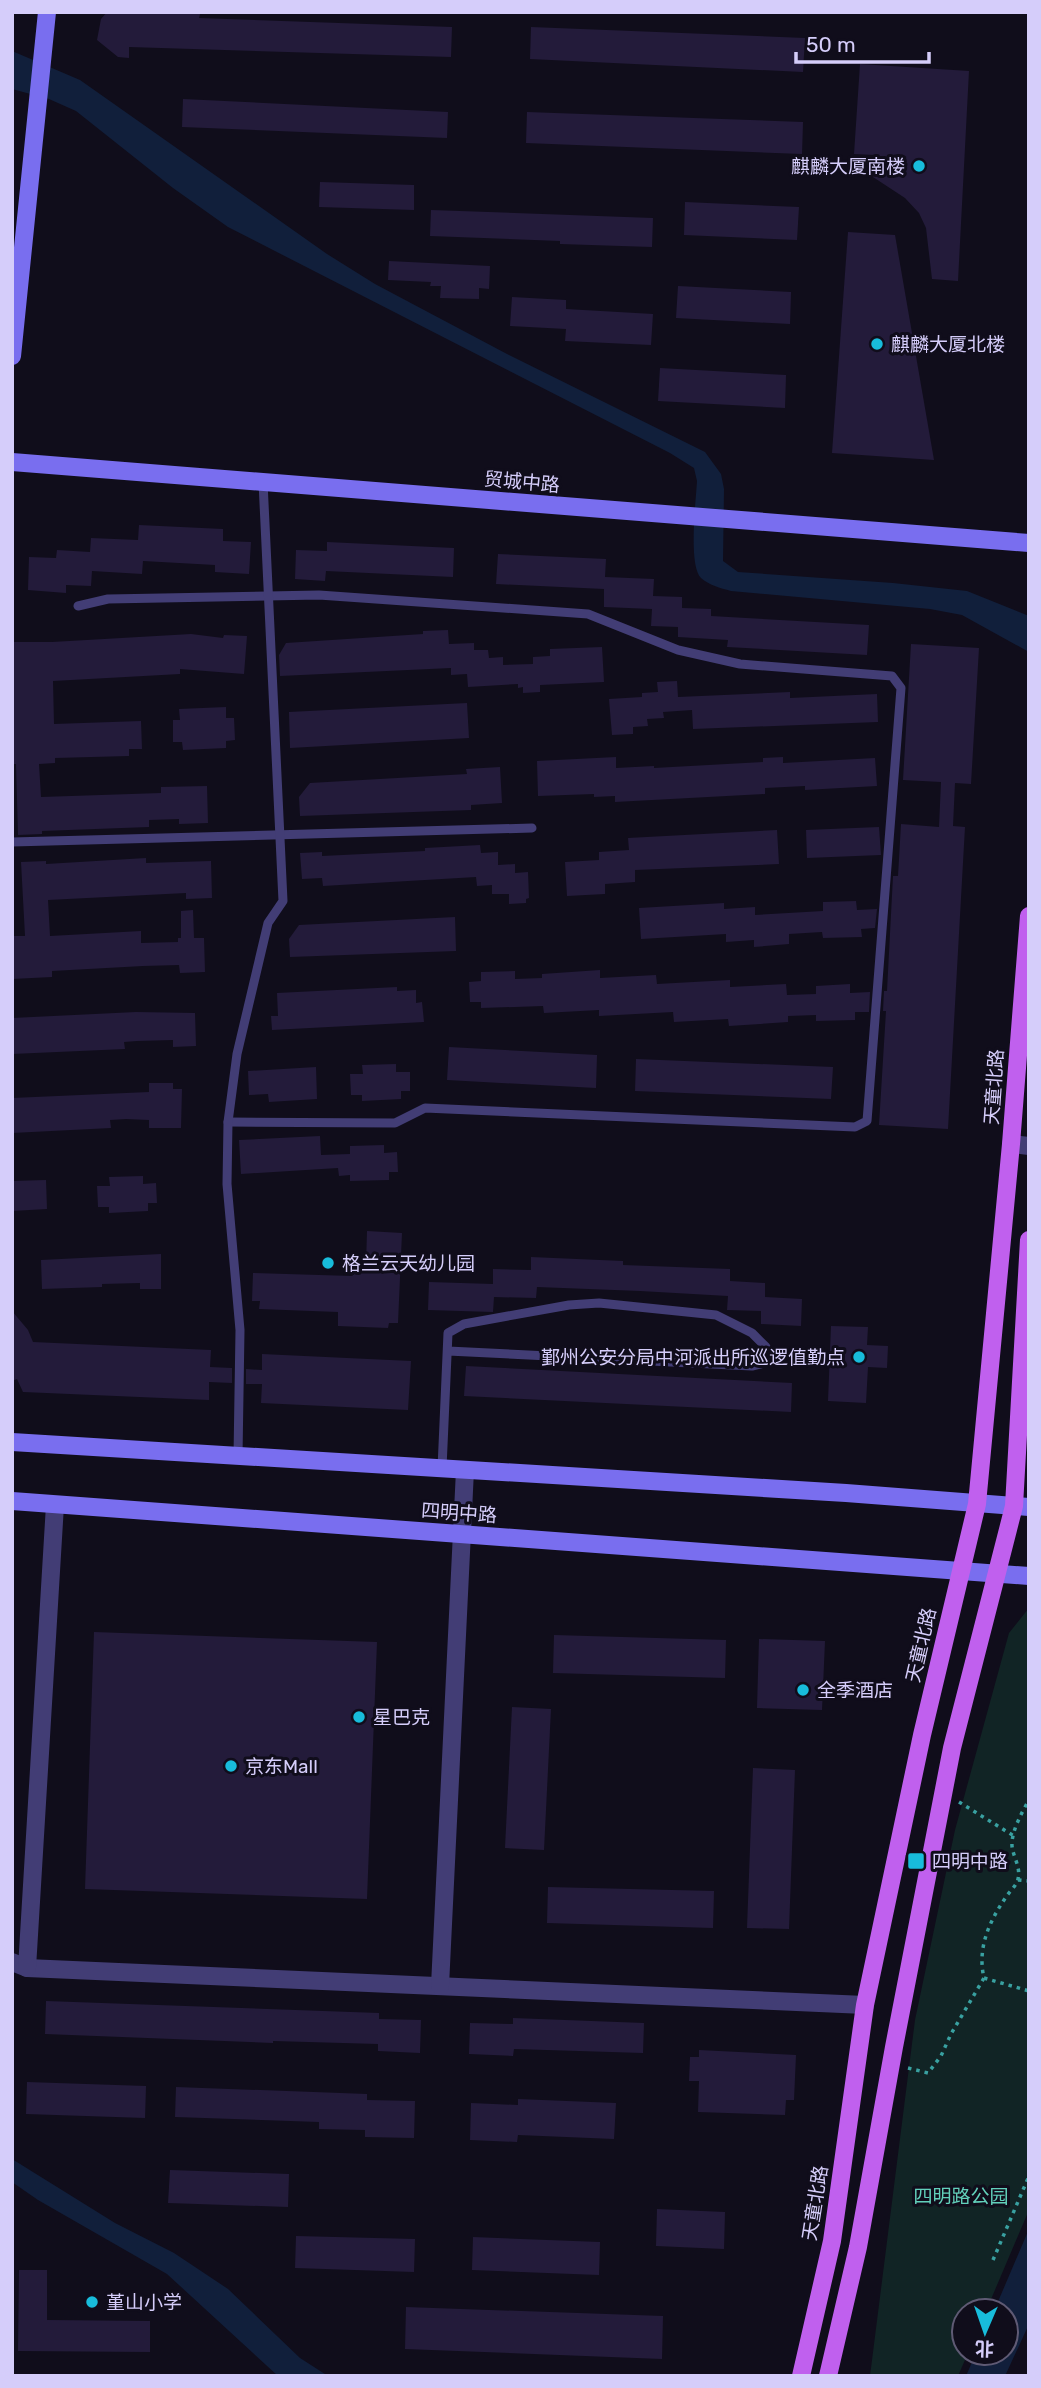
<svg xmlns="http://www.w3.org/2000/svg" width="1041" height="2388" font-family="Rubik,'Noto Sans SC',sans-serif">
<rect width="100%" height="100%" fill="#100d1b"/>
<path fill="#112425" d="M1029,1608V2210L986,2311H964V2353H968L958,2376H870L915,2020L955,1830L1009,1633Z"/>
<g fill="#111f3b">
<path d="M12,51L80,80L327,254L375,284L507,354L705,452L721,474L724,489L723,561L738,572L893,583L967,591L1029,616V652L962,615L930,609L731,591C720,588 709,585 701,578C688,565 696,501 697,481L694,468L670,453L228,227L173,188L76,111L49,99L12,89Z"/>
<path d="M12,2159L115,2223L174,2253L228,2289L300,2358L328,2376H278L167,2274L38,2200L12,2182Z"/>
<path d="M1029,2229V2324L1005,2376H966L976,2353H1006V2311H994Z"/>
</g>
<g fill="#231b3a">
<path d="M107,12H166L200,14L199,18L452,27L451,57L129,47V58L118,57L97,40L101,19Z"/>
<path d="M531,27L805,38L803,72L530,59Z"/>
<path d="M860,64L969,71L958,281L932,279L926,228L919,213L905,198L873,177L875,155L854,154Z"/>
<path d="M183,99L448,112L447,138L182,127Z"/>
<path d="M527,112L803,122L802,154L526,143Z"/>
<path d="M320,182L414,185V210L319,207Z"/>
<path d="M685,202L799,207L797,240L684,235Z"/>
<path d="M431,210L653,218L652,247L560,244V241L430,236Z"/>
<path d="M848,232L895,235L934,460L832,453Z"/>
<path d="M389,261L490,266L489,289L479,288V299L440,298L441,286H430L431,282L388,280Z"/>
<path d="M678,286L791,292L790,324L676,318Z"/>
<path d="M512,297L566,300V309L653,314L651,345L565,341L566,329L510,326Z"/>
<path d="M660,368L786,375L785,408L658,401Z"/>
<path d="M139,525L223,529V541L251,542L249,574L215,572V565L143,561L142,574L92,571L91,586L66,585V593L28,590L29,557L56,558L57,550L90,552L91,538L138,540Z"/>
<path d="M327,542L454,548L453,577L326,571L325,581L295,579L296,550L327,551Z"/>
<path d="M498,554L606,559L605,577L654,579L653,596L682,597V608L711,609V616L869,625L867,655L727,647L728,640L678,637V627L651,626L652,609L604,607V589L496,584Z"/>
<path d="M448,630L449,644L474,643V650H488L489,658L503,657V665L533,664V657L550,656V649L602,647L604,682L540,685V692L523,693V687L518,688V684L468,687L467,674L451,675V668L280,676L279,655L286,643L423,634V631Z"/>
<path d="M191,634L223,638L224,635L247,636L244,674L180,669V674L53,681L54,724L141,721L142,749H129V756L55,758V763L39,764L41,797L161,793V787L207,786L208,823L179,824V819L149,820V827L42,831V834L18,835L16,764H12V642H52Z"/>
<path d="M911,644L979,648L971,784L955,783L953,826L965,827L948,1129L879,1125L886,1011H883L884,991H887L893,876H898L901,824L939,827L941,782L903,780Z"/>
<path d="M677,681L678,697L790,692V698L877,694L878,722L693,729L692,710L663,712L664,718L647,719L648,726L633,727V734L612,735L609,699L642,697V693L658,692L657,682Z"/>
<path d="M467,703L469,738L290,748L289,712Z"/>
<path d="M226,707V718H234L235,740L226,741V748L183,750L182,742H173V720H180L179,709Z"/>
<path d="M616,757V768L654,766V768L763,762V758L783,757V763L875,758L877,786L805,790V786L765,788V794L615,802V796L594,797V794L538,796L537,761Z"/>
<path d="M500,767L502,803L471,805V810L300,816L299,797L310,783L467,774L466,769Z"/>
<path d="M879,827L881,855L807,858L806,830Z"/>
<path d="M777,830L779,864L635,870V882L605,884V894L567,896L565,862L599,860V852L629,850L628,838Z"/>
<path d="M480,845L481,853L498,852V865L515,864V873L528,872L529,898L526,899V903L509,904V894H492V885L477,886L476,877L323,886L322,878L302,879L300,853L322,852V856L425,851V848Z"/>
<path d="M146,858V863L211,861L212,898L186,899V893L48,900L50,936L141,931V943L178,942V938H181V911L193,910L194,938H204L205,972L180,973L179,965L143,966L52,971V977L12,979V936H25L21,862L46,861V864Z"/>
<path d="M856,901L857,910L877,909L875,928L861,929L862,937L823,938L822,932L789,934V944L754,947V940L726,942V934L641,939L639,908L724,903V909L755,907V915L823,911V902Z"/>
<path d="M455,917L456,951L290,957L289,939L299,925Z"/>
<path d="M600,970V978L656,975L657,984L730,980V987L786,984L787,995L816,994V986L850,984V993L870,992L869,1012H855V1020L816,1021V1015L788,1016V1022L729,1026L728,1019L674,1022L673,1012L599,1016V1010L544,1013L543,1006L481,1008V1002H470L469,982L481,981V972L515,971V979L542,978V974Z"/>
<path d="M397,987V991L416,990V1003L422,1002L424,1022L272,1030L271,1016H278L277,993Z"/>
<path d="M136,1012L195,1013L196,1046L173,1047V1040L137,1041L124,1042L125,1049L12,1054V1018Z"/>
<path d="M449,1047L597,1055L596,1088L447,1080Z"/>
<path d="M636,1059L833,1067L831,1099L635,1091Z"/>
<path d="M396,1064V1072H410V1091H401V1099L362,1101V1095H351L350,1074H363L362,1065Z"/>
<path d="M316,1067L317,1099L269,1102L268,1094L249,1095L248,1071Z"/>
<path d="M149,1083H173V1089H182L181,1128H149V1120L126,1119L110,1120L111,1128L12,1133V1098L149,1092Z"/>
<path d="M320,1136L321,1155L350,1154V1146L384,1145V1153L397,1152L398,1172H389V1180L350,1181V1175L339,1176L338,1168L241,1174L239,1140Z"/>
<path d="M143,1176V1184L156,1183L157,1203H148V1211L109,1213V1207H98L97,1186H110L109,1177Z"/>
<path d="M46,1180L47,1209L12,1211V1181Z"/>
<path d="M367,1231L402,1233L398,1323H389L388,1328L338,1326V1312L259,1309L260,1301H252L253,1273L352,1276L366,1265Z"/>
<path d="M161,1254V1289H140V1283L102,1284V1287L42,1289L41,1260Z"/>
<path d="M531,1257L623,1261V1265L730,1269V1281L765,1283V1297L802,1299L801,1326L761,1324V1311L727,1310L728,1296L640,1291L537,1287L536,1298L494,1297L493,1312L428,1310L429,1282L493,1284V1269L531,1270Z"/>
<path d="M12,1311L28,1330L33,1342L211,1350L210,1367L232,1368V1383L209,1382V1400L23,1392L17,1379L12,1381Z"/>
<path d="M831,1326L868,1327L867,1345L888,1346L887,1368L868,1367L866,1403L828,1401Z"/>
<path d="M262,1354L411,1361L408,1410L261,1403L262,1384H246V1369L262,1370Z"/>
<path d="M466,1366L792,1383L791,1412L464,1396Z"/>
<path d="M94,1632L377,1642L367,1899L85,1889Z"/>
<path d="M554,1635L726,1640L725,1678L553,1673Z"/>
<path d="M759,1639L825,1641L822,1710L757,1708Z"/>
<path d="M512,1707L551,1709L544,1850L505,1848Z"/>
<path d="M753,1768L795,1770L789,1929L747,1928Z"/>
<path d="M548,1887L714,1891L713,1928L547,1923Z"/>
<path d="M46,2001L379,2013V2019L421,2020L420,2053L378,2051V2044L273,2041V2043L45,2034Z"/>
<path d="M513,2018L644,2023L643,2053L514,2049L513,2056L469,2054L470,2023L513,2024Z"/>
<path d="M699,2050L796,2055L794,2100H786L785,2115L698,2112L699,2081H689L690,2057H699Z"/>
<path d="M27,2082L146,2086L145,2118L26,2114Z"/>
<path d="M176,2087L367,2094V2100L415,2101L414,2138L365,2137V2130L319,2129V2122L175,2117Z"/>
<path d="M518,2099L616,2103L614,2139L518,2135L517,2142L470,2140L471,2103L518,2105Z"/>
<path d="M170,2170L289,2174L288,2207L168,2203Z"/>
<path d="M657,2209L725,2212L724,2249L656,2246Z"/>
<path d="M296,2236L415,2239L414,2272L295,2268Z"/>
<path d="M473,2237L600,2242L599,2275L472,2270Z"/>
<path d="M19,2270H47V2320L150,2321V2352L18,2351Z"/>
<path d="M406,2307L663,2316L662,2359L405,2349Z"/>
</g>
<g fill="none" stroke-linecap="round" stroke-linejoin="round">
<g stroke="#39a1a1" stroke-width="3.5" stroke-dasharray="3.5 5" stroke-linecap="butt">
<path d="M959,1802L1014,1836"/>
<path d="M1018,1880L1029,1881"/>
<path d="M984,1978L1029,1991"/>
<path d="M908,2068L928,2073L941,2056L951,2034L984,1978C977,1948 989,1922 1006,1897C1010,1891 1017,1885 1018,1879C1021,1867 1013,1857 1012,1846C1011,1832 1022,1812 1029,1800"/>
<path d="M993,2260L1029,2176"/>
</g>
<g stroke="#423d75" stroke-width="9">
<path d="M78,606L108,599L319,595L588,614L678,650L740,664L892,676L901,688L867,1121L855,1127L425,1108L395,1123L228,1122"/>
<path d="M12,842L532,828"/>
<path d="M238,1456L240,1330L227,1184L228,1122L237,1054L268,923L283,901L263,482"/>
<path d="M442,1468L448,1333L464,1324L569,1305L599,1303L716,1315L752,1333L766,1347L765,1363L752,1366L448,1351"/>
</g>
<g stroke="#423d75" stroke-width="18">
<path d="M1011,1144L1029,1146"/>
<path d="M12,1962L27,1968L865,2005"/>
<path d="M27,1968L55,1505"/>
<path d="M440,1986L465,1470"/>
</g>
<g stroke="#796eef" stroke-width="18">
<path d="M12,356L47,12"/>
<path d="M12,462L1029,543"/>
<path d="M12,1442L846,1493L1029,1507"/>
<path d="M12,1501L1029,1576"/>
</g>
<g stroke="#c060ee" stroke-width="18">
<path d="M801,2376L832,2241L865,2005L922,1735L977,1504L1011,1144L1029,916"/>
<path d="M828,2376L858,2247L894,2047L952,1748L1014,1506L1029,1240"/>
</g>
</g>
<g fill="#18bcdb" stroke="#100d1b" stroke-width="2.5">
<circle cx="919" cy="166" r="7"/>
<circle cx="877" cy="344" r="7"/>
<circle cx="328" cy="1263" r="7"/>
<circle cx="859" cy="1357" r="7"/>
<circle cx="803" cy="1690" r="7"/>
<circle cx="359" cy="1717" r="7"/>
<circle cx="231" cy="1766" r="7"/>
<rect x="907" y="1852" width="18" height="18" rx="3.5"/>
<circle cx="92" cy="2302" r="7"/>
</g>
<g text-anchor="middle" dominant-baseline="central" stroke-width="6" stroke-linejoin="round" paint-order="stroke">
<g font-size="19" fill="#d5cdfa" stroke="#100d1b" text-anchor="start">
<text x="905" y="166" text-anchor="end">麒麟大厦南楼</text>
<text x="891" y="344">麒麟大厦北楼</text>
<text x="342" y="1263">格兰云天幼儿园</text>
<text x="845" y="1357" text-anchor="end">鄞州公安分局中河派出所巡逻值勤点</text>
<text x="817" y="1690">全季酒店</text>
<text x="373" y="1717">星巴克</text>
<text x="245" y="1766">京东Mall</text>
<text x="932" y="1861">四明中路</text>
<text x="106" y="2302">堇山小学</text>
</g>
<g font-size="19" fill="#d5cdfa" stroke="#100d1b">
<text transform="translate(522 482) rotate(5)">贸城中路</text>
<text transform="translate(994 1087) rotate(-86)">天童北路</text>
<text transform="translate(459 1513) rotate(4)">四明中路</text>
<text transform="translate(921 1645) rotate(-77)">天童北路</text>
<text transform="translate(815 2203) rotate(-81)">天童北路</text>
</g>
<g font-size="19" fill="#62d0bb" stroke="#100d1b">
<text x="961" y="2196">四明路公园</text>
</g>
</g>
<rect width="1041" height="2388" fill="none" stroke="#d5cdfa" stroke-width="28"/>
<g transform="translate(985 2332) rotate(182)"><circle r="33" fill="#100d1b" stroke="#5f5a74" stroke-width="2"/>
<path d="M0-5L12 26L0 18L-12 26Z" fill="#18bcdb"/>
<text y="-10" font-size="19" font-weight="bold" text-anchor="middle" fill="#d5cdfa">北</text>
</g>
<path d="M796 52v10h133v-10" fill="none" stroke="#d5cdfa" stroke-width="3.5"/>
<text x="806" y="52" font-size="21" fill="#d5cdfa" stroke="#100d1b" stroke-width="5" paint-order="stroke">50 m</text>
</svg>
